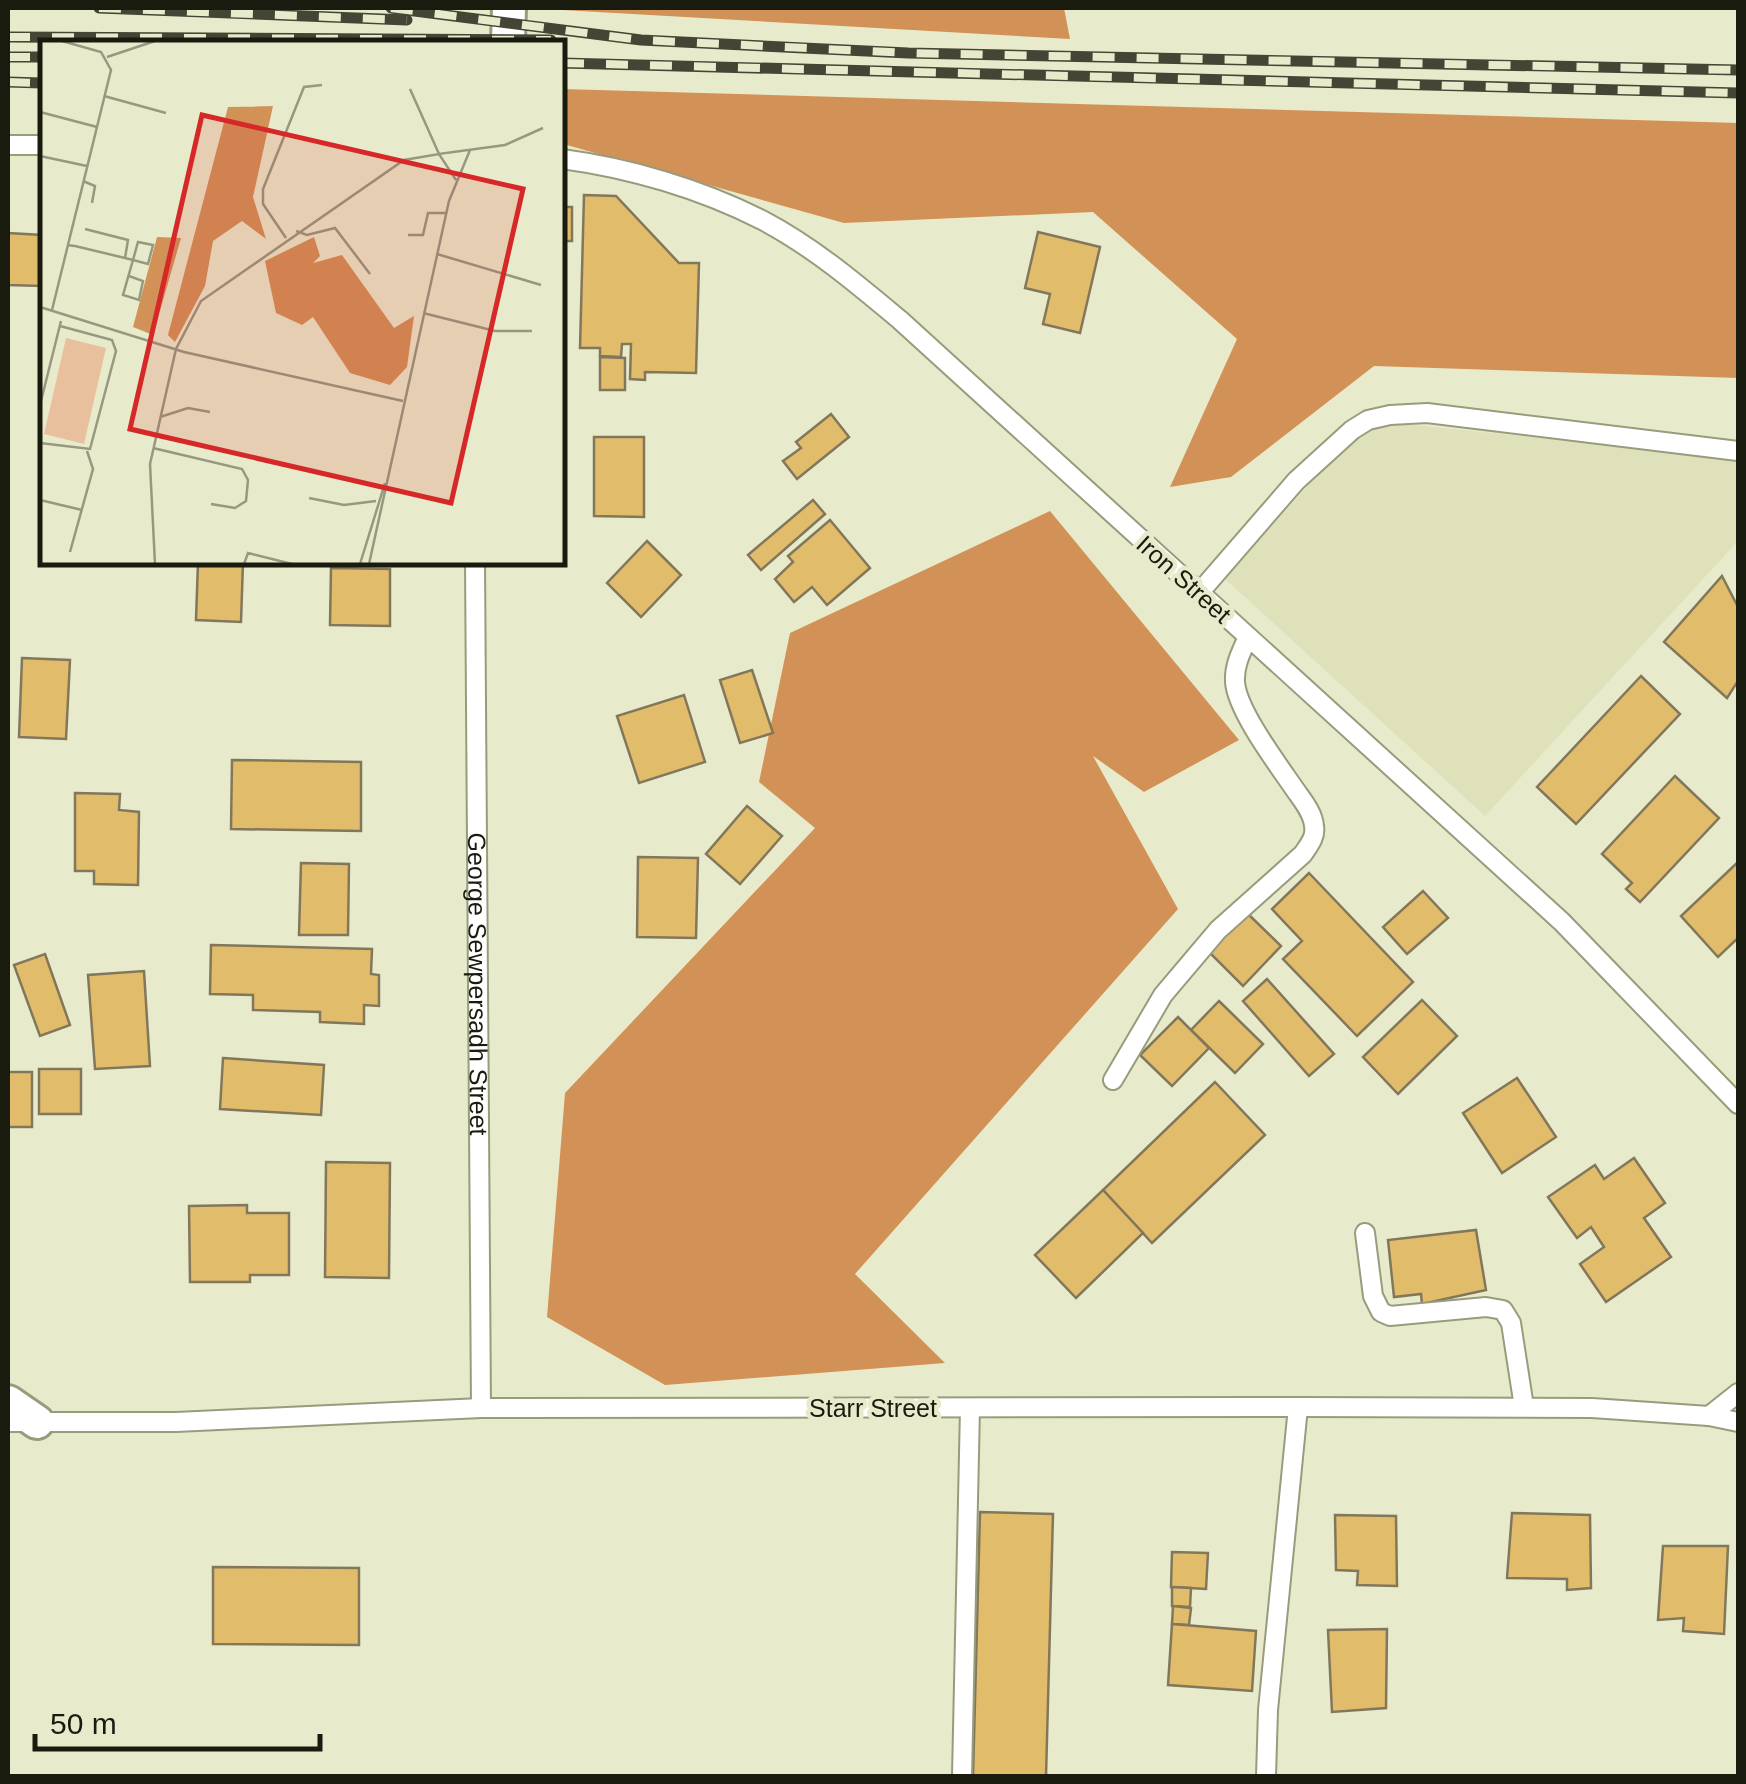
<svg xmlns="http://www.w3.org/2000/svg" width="1746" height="1784" font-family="Arial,sans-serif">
<rect width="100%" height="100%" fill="#e8ebcb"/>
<path fill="#dee1ba" d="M1368,420L1556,440L1738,453V541L1485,816L1224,578Z"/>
<g fill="#d29257">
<path d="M527,8H1064L1070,39Z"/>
<path d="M562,89L1738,123V378L1374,366L1231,477L1170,487L1237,339L1093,212L844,223L563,144Z"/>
<path d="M1050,511L1239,740L1144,792L1093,756L1178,909L855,1274L945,1363L665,1385L547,1317L565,1093L815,828L759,782L790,633Z"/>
</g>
<g fill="#e1bd6b" stroke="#83775b" stroke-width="2.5">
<path d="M584,195L616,196L679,263H699L696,373L645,372V380L630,379L631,344H622L621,357L600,356V348H580Z"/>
<rect x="562" y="207" width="10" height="34"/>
<path d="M1038,232L1100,247L1080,333L1043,324L1050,294L1025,288Z"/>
<path d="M8,233L42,235V286L8,285Z"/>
<path d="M600,357L625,358V390H600Z"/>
<path d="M831,414L849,437L797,479L783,461L801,448L796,442Z"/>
<path d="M594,437H644V517L594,516Z"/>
<path d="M813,500L825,514L761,570L748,555Z"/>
<path d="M830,520L870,568L827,605L812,587L794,602L775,579L793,562L788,556Z"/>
<path d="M647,541L681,575L641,617L607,583Z"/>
<path d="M198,562H243L241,622L196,620Z"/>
<path d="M331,568L390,569V626L330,625Z"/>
<path d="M1722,576L1738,607V681L1727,698L1664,642Z"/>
<path d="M22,658L70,660L66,739L19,737Z"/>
<path d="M752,670L773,733L740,743L720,680Z"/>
<path d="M1641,676L1680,714L1576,824L1537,787Z"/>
<path d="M684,695L705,762L639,783L617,716Z"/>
<path d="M232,760L361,762V831L231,829Z"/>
<path d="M1675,776L1719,818L1640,902L1626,889L1632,883L1602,854Z"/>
<path d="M75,793L120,794L119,810L139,812L138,885L94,884V871H75Z"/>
<path d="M747,806L782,836L740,884L706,854Z"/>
<path d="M638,857L698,858L696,938L637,937Z"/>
<path d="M1738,862V938L1718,957L1681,916Z"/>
<path d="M301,863L349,864L348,935H299Z"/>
<path d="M1309,873L1413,982L1357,1036L1283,959L1302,941L1272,909Z"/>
<path d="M1423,891L1448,918L1407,954L1383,927Z"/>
<path d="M1247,913L1281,946L1243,986L1209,952Z"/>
<path d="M211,945L372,949L371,974L379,975V1006L364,1005V1024L320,1022V1012L253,1010V995L210,994Z"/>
<path d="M45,954L70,1025L40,1036L14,965Z"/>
<path d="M144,971L150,1066L95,1069L88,975Z"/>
<path d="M1267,979L1334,1054L1309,1076L1243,1001Z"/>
<path d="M1422,1000L1457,1036L1398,1094L1363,1057Z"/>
<path d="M1219,1001L1263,1044L1235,1073L1191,1030Z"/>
<path d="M1178,1017L1209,1048L1172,1086L1140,1055Z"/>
<path d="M223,1058L324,1065L321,1115L220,1109Z"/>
<rect x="39" y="1069" width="42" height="45"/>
<rect x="8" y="1072" width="24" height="55"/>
<path d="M1517,1078L1556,1137L1502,1173L1463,1113Z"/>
<path d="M1215,1082L1265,1135L1152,1243L1103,1190Z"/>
<path d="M1634,1158L1665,1203L1644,1218L1671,1257L1606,1302L1580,1264L1604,1247L1591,1227L1577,1238L1548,1197L1595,1165L1604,1179Z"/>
<path d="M326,1162L390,1163L389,1278L325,1277Z"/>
<path d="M1103,1190L1143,1233L1076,1298L1035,1255Z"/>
<path d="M247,1205V1213H289V1275H250V1282H190L189,1206Z"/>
<path d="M1476,1230L1486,1290L1422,1304L1421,1294L1394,1297L1388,1240Z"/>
<path d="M980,1512L1053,1514L1046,1776H973Z"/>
<path d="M1512,1513L1590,1515L1591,1588L1567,1590V1579L1507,1578Z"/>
<path d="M1335,1515L1396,1516L1397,1586L1357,1585L1358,1571L1336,1570Z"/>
<path d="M1663,1546H1728L1724,1634L1683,1631L1684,1618L1658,1620Z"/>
<path d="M1172,1552L1208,1553L1206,1589L1171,1587Z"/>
<path d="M213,1567L359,1568V1645L213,1644Z"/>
<path d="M1172,1587L1191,1588L1190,1607L1172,1606Z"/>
<path d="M1173,1606L1191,1608L1189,1625L1172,1624Z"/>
<path d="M1172,1624L1256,1631L1252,1691L1168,1685Z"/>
<path d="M1387,1629L1386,1708L1332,1712L1328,1630Z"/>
</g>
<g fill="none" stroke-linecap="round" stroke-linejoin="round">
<defs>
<g id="lane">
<path d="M8,145H42"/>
<path d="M562,159C630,168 701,189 762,220C812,246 857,284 900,320L1562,922L1738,1104"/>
<path id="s1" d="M475,562L481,1408"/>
<path d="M1199,593L1296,481L1352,430L1368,420L1390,415L1427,413L1738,451"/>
<path d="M1113,1080L1163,995L1218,930L1303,854C1309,845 1316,837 1314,826C1313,813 1303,801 1296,791C1279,766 1237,711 1235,682C1234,666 1241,652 1248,637"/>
<path d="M1365,1233L1373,1296L1381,1312L1390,1316L1486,1307L1503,1310L1511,1323L1524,1407"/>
<path d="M1709,1416L1738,1393"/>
<path d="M8,1422H176L481,1408L1298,1407L1592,1408L1709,1416L1738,1422"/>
<path d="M962,1776L970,1408"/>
<path d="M1266,1776L1268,1710L1298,1407"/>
</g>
<g id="street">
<path d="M508,42L509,8"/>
<path d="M8,1402L37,1422"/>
</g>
</defs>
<use href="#lane" stroke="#999b7d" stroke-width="22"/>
<use href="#street" stroke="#999b7d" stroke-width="38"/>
<use href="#lane" stroke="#fff" stroke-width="18"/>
<use href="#street" stroke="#fff" stroke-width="32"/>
<defs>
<g id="rail">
<path d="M99,8L407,20"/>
<path d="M391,8L641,40L908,53L1738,70"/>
<path d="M8,37L551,40"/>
<path d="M8,57H42"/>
<path d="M562,63L1738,93"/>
<path d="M8,82L42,83"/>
</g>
</defs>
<use href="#rail" stroke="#444535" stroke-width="11"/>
<use href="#rail" stroke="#e8ebcb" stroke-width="8" stroke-dasharray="22" stroke-linecap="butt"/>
</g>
<g text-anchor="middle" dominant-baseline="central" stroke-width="9" stroke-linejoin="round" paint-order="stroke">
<g font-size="25" fill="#1a1b0f" stroke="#e8ebcb">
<text transform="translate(1184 579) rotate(42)">Iron Street</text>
<text stroke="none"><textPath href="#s1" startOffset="422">George Sewpersadh Street</textPath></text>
<text x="873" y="1408">Starr Street</text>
</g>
</g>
<g transform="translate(40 40)">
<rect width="525" height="525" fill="#e8ebcb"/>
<path d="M26,298L66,308L44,404L4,394Z" fill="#e9c09e"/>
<path d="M233,66L213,157L226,199L202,181L173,201L165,246L135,302L128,295L188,67ZM117,197L141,198L113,295L93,287ZM274,197L280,216L273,223L302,215L354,288L374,276L367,327L350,345L310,333L273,277L262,285L236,273L225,221Z" fill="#d29257"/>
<path fill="none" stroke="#969880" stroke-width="2.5" d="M67,17L115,1M370,49L399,114L465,105L503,88M64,56L126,73M0,72L57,87M0,116L47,126M43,141L55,146L52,163M45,189L88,200L85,218M256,191L267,195L295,188L330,234M368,195H383L388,173H406M246,198L223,164V149L264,47L282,45M27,205L35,206L85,218L93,220L108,224L113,205L98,202L93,220L83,255L99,260L103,241L89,236M397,214L501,245M0,267L144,312L363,361M12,270L71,30L61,12L22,1M383,273L455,291H492M0,365L21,281M120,377L148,368L170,372M0,403L50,409L76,311L72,300L20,286M113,408L202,429L208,440L206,461L195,468L171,464M269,458L304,465L336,461M0,460L42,470M30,512L53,429L47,411M115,524L110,424L136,309L161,261L364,120L399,114L416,140M204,524L208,513L252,524M320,524L345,443M329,524L409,161L430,110"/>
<path fill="#d62828" fill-opacity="0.15" stroke="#d62828" stroke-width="5" d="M162,75L483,149L411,463L90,389Z"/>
<rect width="525" height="525" fill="none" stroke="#1a1b0f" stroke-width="5"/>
</g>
<rect width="1746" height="1784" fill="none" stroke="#1a1b0f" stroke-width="20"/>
<path d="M35 1734v15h285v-15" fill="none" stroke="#1a1b0f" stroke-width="5"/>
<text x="50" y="1734" font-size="30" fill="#1a1b0f" stroke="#e8ebcb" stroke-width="8" paint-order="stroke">50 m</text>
</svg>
